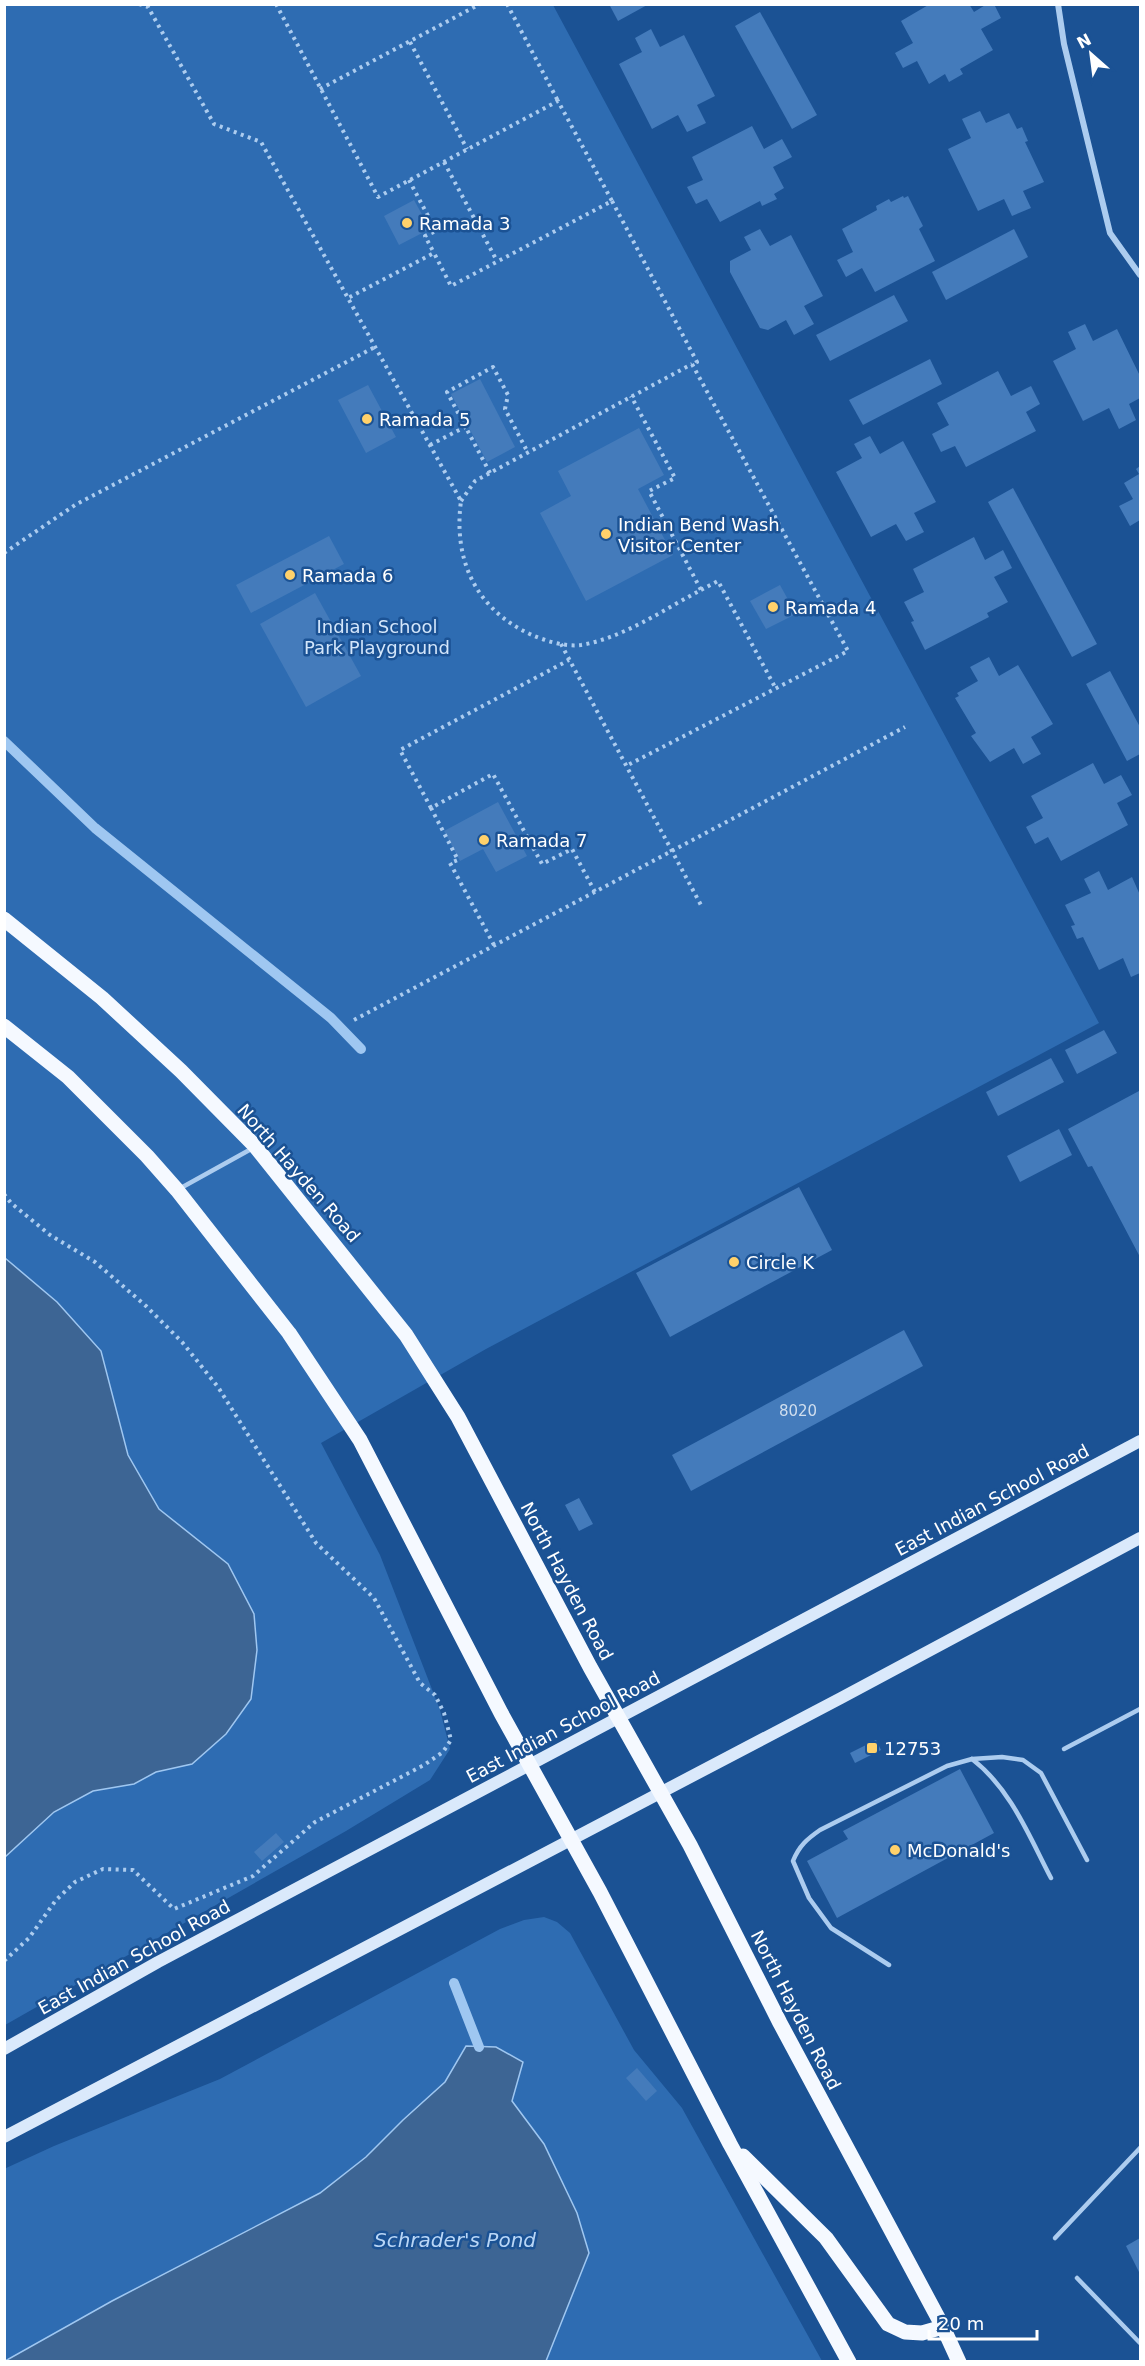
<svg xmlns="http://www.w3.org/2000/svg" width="1145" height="2366" font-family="'DejaVu Sans',sans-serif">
<rect width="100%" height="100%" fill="#1b5294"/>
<g fill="#2e6cb2">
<path d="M5,5H553L1099,1023L486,1349L321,1443L380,1555L440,1710L450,1749L430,1780L346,1831L5,2025Z"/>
<path d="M544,1917L557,1922L570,1933L634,2050L682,2108L822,2361H5L4,2169L54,2146L220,2079L500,1929L524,1920Z"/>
</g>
<g fill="#3d6594" stroke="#9fc7f1" stroke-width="1.5">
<path d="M5,1258L57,1302L101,1351L128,1455L159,1509L228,1564L254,1614L257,1650L251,1699L226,1734L192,1764L156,1772L134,1784L93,1791L54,1812L5,1857Z"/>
<path d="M466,2046L496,2047L523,2062L512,2101L544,2144L577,2213L589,2253L546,2361H5L112,2301L320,2193L366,2157L403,2120L445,2082Z"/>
</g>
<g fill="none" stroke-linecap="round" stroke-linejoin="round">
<g stroke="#9fc7f1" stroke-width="10">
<path d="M4,741L95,828L331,1018L361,1049"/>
<path d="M454,1983L479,2047"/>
</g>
</g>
<g fill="#447bbb">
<path d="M609,4H649L618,21Z"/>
<path d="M930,4H969L974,12L987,4H994L1001,18L981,29L993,50L960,69L963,74L949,82L945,74L929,84L917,61L903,68L895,53L913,43L901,21Z"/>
<path d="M760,12L817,115L792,129L735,26Z"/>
<path d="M651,29L660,47L684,35L715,96L697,105L706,123L687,132L678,115L652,129L619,64L642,52L635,38Z"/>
<path d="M980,111L986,123L1009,113L1017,129L1022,127L1028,141L1025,142L1044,182L1023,191L1031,208L1012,216L1004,199L978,211L948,149L971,138L962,119Z"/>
<path d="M752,126L764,149L782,139L792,157L773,167L784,188L774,194L777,199L762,206L760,201L720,222L707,199L696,204L687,187L703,180L692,157Z"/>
<path d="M903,196L904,198L908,196L923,226L919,229L935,261L875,292L862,268L846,277L837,260L853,252L842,229L877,210L876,206L889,199L891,202Z"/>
<path d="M414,200L430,229L399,245L384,216Z"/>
<path d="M760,229L770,246L791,235L823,296L804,306L814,324L794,335L786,320L768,330L760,328L730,272V261L751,250L744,237Z"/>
<path d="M1014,229L1028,257L946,300L932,272Z"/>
<path d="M894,295L908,321L830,361L816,335Z"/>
<path d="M1085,324L1093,341L1117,329L1140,376V398L1129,404L1136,420L1119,429L1109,408L1083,421L1053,361L1076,349L1068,332Z"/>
<path d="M930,359L942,384L863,425L849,400Z"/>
<path d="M998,371L1011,396L1031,386L1040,404L1026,412L1036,431L966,467L955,446L941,452L932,434L949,425L937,403Z"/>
<path d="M480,379L515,447L487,462L451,394Z"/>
<path d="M368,385L396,437L366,453L338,400Z"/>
<path d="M639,428L664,475L638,489L673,555L586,601L540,513L571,496L558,471Z"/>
<path d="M870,436L880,454L903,441L936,502L914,513L924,532L906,541L896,524L871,537L836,472L862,458L854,444Z"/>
<path d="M1140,466V520L1130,526L1119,506L1133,499L1124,483L1139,474L1136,469Z"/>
<path d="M1013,488L1097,644L1072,657L988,502Z"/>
<path d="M329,536L344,564L251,613L236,585Z"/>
<path d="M974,537L985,560L1003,550L1012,568L994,577L1008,602L987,613L989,617L925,650L911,622L914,621L904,602L924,592L913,569Z"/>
<path d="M780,585L796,614L766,629L750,601Z"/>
<path d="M315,593L361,676L306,707L260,624Z"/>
<path d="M989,657L999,676L1018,665L1053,724L1031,737L1041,754L1023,764L1014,748L990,762L971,736L976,733L955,698L959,696L957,693L978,681L970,667Z"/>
<path d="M1110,671L1140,727V754L1127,761L1086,684Z"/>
<path d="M1093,763L1104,784L1121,775L1132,795L1117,803L1128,825L1061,861L1048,837L1035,844L1026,827L1043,818L1031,796Z"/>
<path d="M498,802L527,856L496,872L483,849L460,861L444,831Z"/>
<path d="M1099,871L1108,890L1132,877L1140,895V973L1131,977L1123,958L1099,970L1083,937L1077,939L1071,926L1075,925L1065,905L1091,893L1084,879Z"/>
<path d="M1104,1030L1117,1053L1077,1074L1065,1050Z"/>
<path d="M1051,1058L1064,1082L998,1116L986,1092Z"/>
<path d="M1139,1091L1140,1093V1257L1092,1166L1088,1167L1068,1129Z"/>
<path d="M1059,1129L1072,1155L1020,1182L1007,1156Z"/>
<path d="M799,1187L832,1250L670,1337L636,1273Z"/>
<path d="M904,1330L923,1366L691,1491L672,1455Z"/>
<path d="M579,1498L593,1524L579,1531L565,1505Z"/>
<path d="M876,1740L881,1750L855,1763L850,1753Z"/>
<path d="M960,1769L994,1833L837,1918L807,1861L848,1839L843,1831Z"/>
<path d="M276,1833L284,1842L262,1861L254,1852Z"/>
<path d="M637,2068L657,2091L646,2101L626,2078Z"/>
<path d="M1140,2238V2274L1126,2246Z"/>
</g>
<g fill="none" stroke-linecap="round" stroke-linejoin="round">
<g stroke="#acccef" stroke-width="4" stroke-dasharray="3 4.5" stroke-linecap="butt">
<path d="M139,4L148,7L214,124L261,142L461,501C453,560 476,610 532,635C546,641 565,647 581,645C623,638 663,610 701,590L649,491L675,478L631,396"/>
<path d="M276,4L378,197L558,101L612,201L451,286L434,253L348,298"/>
<path d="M507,4L558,101"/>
<path d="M410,42L467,149"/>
<path d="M320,89L480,4"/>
<path d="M444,162L497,261"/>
<path d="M409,180L436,231L425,236L434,253"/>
<path d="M612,201L697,362L692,364L848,651L626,766"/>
<path d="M430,445L465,427"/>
<path d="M490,473L447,392L493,367L508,395L505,409L526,449"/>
<path d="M461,501L475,481L692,364"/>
<path d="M4,553L75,505L375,347"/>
<path d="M701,590L718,581L776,689"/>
<path d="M561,644L702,907"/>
<path d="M431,808L400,750L569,660"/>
<path d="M494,945L450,863L458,860L431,808L493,774L542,864L572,849L595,892"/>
<path d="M354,1020L905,727"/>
<path d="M4,1194L11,1203L50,1235L95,1262L146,1306L182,1342L218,1387L316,1543L374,1598L420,1683L435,1695L444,1713L451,1740L443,1752L424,1765L315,1822L253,1876L174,1909L133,1870L103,1869L75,1882L56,1900L29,1938L4,1961"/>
</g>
<g stroke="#acccef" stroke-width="4.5">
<path d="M179,1189L253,1148"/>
<path d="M1064,1749L1140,1709"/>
<path d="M972,1759C1011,1789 1029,1836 1051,1878"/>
<path d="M889,1965L831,1928L809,1898L793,1861C799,1846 807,1839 820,1830L947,1766L972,1759L1002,1757L1023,1760L1041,1773L1087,1860"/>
<path d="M1055,2238L1140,2148"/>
<path d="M1077,2278L1140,2343"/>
</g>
<path stroke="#acccef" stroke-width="6" d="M1058,4L1064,44L1110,233L1140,275"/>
<g stroke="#dae9fb" stroke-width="12">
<path d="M4,2049L158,1962L1140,1441"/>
<path d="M4,2137L841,1698L1140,1538"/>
</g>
<g stroke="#f5f9ff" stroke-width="15">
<path d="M4,919L102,998L181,1071L255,1146L406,1335L458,1417L590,1667L690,1845L780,2023L943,2327L959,2362"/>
<path d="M4,1026L68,1077L147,1156L177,1190L289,1333L360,1440L501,1713L600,1892L730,2144L849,2362"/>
<path d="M743,2156L826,2238L888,2324L905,2332L922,2333L943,2327"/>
</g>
</g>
<g fill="#ffd16b" stroke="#1b5294" stroke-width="2">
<circle cx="407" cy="223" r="6"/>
<circle cx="367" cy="419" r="6"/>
<circle cx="606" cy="534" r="6"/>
<circle cx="290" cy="575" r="6"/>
<circle cx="773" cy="607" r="6"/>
<circle cx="484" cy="840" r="6"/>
<circle cx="734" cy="1262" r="6"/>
<rect x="866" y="1742" width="12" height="12" rx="3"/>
<circle cx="895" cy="1850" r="6"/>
</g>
<g text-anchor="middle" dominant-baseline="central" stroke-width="5" stroke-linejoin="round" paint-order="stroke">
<g font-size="15" fill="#d0deee">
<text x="798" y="1411">8020</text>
</g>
<g font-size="18" fill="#fff" stroke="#1b5294" text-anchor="start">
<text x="419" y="223">Ramada 3</text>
<text x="379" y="419">Ramada 5</text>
<text x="618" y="524">Indian Bend Wash<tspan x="618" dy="21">Visitor Center</tspan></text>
<text x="302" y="575">Ramada 6</text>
<text x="785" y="607">Ramada 4</text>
<text x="496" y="840">Ramada 7</text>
<text x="746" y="1262">Circle K</text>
<text x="884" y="1748">12753</text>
<text x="907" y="1850">McDonald's</text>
</g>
<g font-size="18" fill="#d3e6fb" stroke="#1b5294">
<text x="377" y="626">Indian School<tspan x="377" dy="21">Park Playground</tspan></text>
</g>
<g font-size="18" fill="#fff" stroke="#1b5294">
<text transform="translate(299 1173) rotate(49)">North Hayden Road</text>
<text transform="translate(992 1500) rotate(-28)">East Indian School Road</text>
<text transform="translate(567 1581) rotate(62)">North Hayden Road</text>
<text transform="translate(563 1727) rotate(-28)">East Indian School Road</text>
<text transform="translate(134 1957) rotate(-29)">East Indian School Road</text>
<text transform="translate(796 2010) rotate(63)">North Hayden Road</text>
</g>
<g font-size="20" font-style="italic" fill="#b9d6f6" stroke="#1b5294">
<text x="455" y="2240">Schrader's Pond</text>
</g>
</g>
<rect width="1145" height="2366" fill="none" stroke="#ffffff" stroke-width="12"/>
<g transform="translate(1091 54) rotate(332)" stroke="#1b5294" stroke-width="4.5" paint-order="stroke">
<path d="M0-4.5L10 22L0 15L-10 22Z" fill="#ffffff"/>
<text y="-9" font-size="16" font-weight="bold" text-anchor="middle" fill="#ffffff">N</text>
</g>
<path d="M929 2330v9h108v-9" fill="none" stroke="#ffffff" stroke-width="3"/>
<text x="938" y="2330" font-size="18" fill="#ffffff" stroke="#1b5294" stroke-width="4.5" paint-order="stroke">20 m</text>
</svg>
